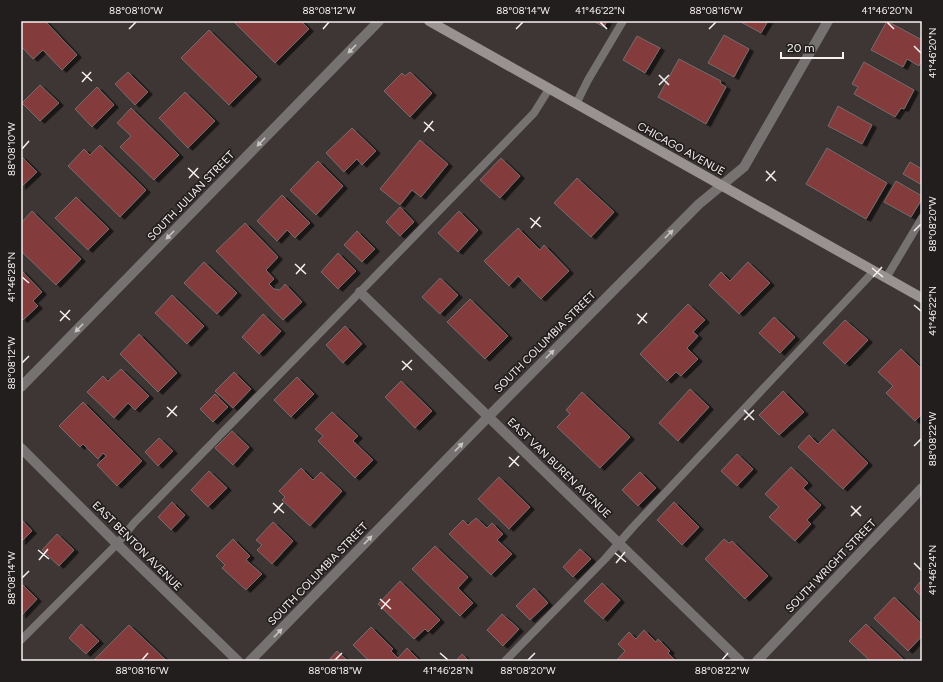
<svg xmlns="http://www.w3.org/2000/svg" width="943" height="682" font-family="Figtree,sans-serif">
<defs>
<filter id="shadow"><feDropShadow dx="4.5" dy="2.5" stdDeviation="0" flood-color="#0009"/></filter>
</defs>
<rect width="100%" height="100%" fill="#3e3635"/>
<g fill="#843b3a" stroke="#766c6c" filter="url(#shadow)">
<path d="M21,21H45L77,55L62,70L43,50L33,59L21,46Z"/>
<path d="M233,21H301L309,29L275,63Z"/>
<path d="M593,21H607L604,27Z"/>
<path d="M739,21H768L761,33Z"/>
<path d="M887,21L922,40V60L919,66L907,59L903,67L871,50Z"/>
<path d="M209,30L257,77L229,105L181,58Z"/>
<path d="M724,35L749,49L734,77L708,63Z"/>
<path d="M637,36L660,48L645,73L623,60Z"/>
<path d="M679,59L721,81L720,83L726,87L706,124L658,97Z"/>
<path d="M864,62L914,90L904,109L901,108L895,117L854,94L858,87L852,84Z"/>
<path d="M128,72L148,92L135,105L115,84Z"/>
<path d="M410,72L432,93L410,117L384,91L402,73L405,76Z"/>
<path d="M40,85L59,103L40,121L22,103Z"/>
<path d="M97,87L114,105L92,127L75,109Z"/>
<path d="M185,92L215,121L188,148L159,118Z"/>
<path d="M838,106L872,125L862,144L828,126Z"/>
<path d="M131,108L179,155L154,180L120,147L131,136L117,123Z"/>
<path d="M352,128L376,151L362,165L357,159L344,172L326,153Z"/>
<path d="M420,140L448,164L421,197L412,190L400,205L380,189Z"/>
<path d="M100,145L146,190L120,217L68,166L84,149L90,155Z"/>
<path d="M827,148L887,183L866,219L806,184Z"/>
<path d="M21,156L37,172L21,187Z"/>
<path d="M501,158L520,176L500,198L480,180Z"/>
<path d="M318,161L343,186L316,215L290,190Z"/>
<path d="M910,162L922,169V180L920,184L903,174Z"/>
<path d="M577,178L614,212L591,237L554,203Z"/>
<path d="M896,181L922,196V199L911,217L884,202Z"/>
<path d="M282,195L310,223L295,238L287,230L277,241L257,221Z"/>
<path d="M76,197L109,229L88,250L55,218Z"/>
<path d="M400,207L414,222L400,236L386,222Z"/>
<path d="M32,211L81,259L56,285L21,251V223Z"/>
<path d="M459,211L478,230L458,252L438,233Z"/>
<path d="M245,223L278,257L266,270L274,279L269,284L274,289L280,290L285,284L302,302L283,320L216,251Z"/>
<path d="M518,228L540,250L544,245L569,271L541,299L518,276L509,286L484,261Z"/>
<path d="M357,231L375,249L362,262L344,245Z"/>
<path d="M338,253L356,271L338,289L321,272Z"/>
<path d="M204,262L237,293L217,314L184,283Z"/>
<path d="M748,262L770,283L739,314L709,285L721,272L730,281Z"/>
<path d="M21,270L42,292L33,301L38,306L23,320L21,318Z"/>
<path d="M440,278L458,295L440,314L422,297Z"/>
<path d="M172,295L204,326L187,344L155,313Z"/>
<path d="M470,299L508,336L485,359L447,322Z"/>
<path d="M688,304L705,320L693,332L698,336L687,348L698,359L681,376L676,372L667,381L640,354Z"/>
<path d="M263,314L281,331L259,354L242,337Z"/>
<path d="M774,317L795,337L780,353L759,333Z"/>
<path d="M845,320L868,340L845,364L823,343Z"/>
<path d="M345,326L362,344L343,363L326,345Z"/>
<path d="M139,334L177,373L158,392L120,354Z"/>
<path d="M901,349L922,369V414L915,421L886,393L893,386L878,372Z"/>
<path d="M121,369L149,396L135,410L128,403L114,418L87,392L103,376L108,381Z"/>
<path d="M234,372L251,389L233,408L215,391Z"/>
<path d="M297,377L314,394L291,417L274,400Z"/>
<path d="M401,381L432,411L415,428L385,397Z"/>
<path d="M690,389L709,407L678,441L659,423Z"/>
<path d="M783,391L804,412L779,435L759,415Z"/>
<path d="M582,392L630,437L600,468L557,427L570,414L566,410Z"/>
<path d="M215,394L228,407L213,422L200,409Z"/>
<path d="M83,402L142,461L117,486L97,465L106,456L103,453L98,459L83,444L80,447L59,426Z"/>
<path d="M332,412L358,436L353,441L373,460L355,478L318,441L323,436L315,429Z"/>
<path d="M833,429L868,463L843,489L798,447L809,435L818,444Z"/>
<path d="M232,431L249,447L233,465L215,448Z"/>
<path d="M159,438L173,451L158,466L145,452Z"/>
<path d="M737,454L753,469L737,486L721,471Z"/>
<path d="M791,467L808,483L803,488L821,505L807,520L811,524L795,541L769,517L779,507L765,494Z"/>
<path d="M301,468L313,480L321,472L342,491L310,526L282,500L285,497L279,491Z"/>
<path d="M209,471L227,488L208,507L191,490Z"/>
<path d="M640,472L656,488L638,506L622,490Z"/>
<path d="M499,477L530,507L509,529L478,499Z"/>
<path d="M172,502L185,515L171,530L158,517Z"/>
<path d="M674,502L699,527L682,545L657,520Z"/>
<path d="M476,518L487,528L492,523L503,534L497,540L512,554L491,575L449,534L463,520L468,525Z"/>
<path d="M21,519L32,531L21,542Z"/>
<path d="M273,522L293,541L272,564L257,550L262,545L256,540Z"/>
<path d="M57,534L74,550L59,566L42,550Z"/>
<path d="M233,539L250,556L246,560L262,574L246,590L222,568L225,565L216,556Z"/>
<path d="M724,539L729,543L732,541L768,576L745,599L705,559Z"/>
<path d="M435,546L468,577L458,588L473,603L460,616L412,569Z"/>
<path d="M580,549L591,559L573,577L563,567Z"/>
<path d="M922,580V597L914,589Z"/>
<path d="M400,581L440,620L428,632L425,629L414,639L378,604Z"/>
<path d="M21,583L37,599L21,616Z"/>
<path d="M602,583L620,600L603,619L584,601Z"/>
<path d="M534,588L548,603L530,620L516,606Z"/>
<path d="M894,597L922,624V636L908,651L874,618Z"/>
<path d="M502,614L519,629L503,646L487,630Z"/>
<path d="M81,624L99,641L86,654L69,638Z"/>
<path d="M866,624L905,661H870L849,641Z"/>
<path d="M129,625L167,661H97L95,659Z"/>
<path d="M371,627L393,649L391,651L398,658L407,648L420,661H369L353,645Z"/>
<path d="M644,630L656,642L658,639L670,651L668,653L676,661H616L625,651L618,644L629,632L636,639Z"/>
<path d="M337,651L348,661H328Z"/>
<path d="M462,654L469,661H456Z"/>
</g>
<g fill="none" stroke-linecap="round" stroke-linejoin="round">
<g stroke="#767271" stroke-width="8">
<path d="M576,104L588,80L623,21"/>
<path d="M886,278L922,218"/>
<path d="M21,640L117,544L134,523L360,292L534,113L549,89"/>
<path d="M505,661L605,559L633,527L874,271"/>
</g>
<g stroke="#767271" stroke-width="10">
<path d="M360,292L740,661"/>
<path d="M21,387L379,21"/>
<path d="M21,448L117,544L238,661"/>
<path d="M250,661L488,417L699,204L744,167L828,21"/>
<path d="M757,661L922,488"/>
</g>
<path stroke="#989291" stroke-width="10" d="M429,21L922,298"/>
</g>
<defs><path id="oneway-solid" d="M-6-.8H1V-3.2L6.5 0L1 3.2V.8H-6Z"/></defs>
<g fill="#c9c5c4">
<use href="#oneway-solid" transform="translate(352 49) rotate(134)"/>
<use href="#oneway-solid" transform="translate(261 142) rotate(134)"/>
<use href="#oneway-solid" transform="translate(669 234) rotate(-45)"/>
<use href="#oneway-solid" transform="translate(170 235) rotate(134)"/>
<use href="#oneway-solid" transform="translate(79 328) rotate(134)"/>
<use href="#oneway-solid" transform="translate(550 354) rotate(-45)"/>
<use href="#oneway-solid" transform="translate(459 447) rotate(-46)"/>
<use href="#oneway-solid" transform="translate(368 540) rotate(-46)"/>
<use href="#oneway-solid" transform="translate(278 633) rotate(-46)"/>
</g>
<path fill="none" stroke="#f6f1f0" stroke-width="1.5" d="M600,22L607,29M887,22L894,29M129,29L136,22M323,29L329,22M516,29L523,22M709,29L716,22M914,46L921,53M82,72L92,81M659,75L669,85M82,82L91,72M659,85L669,75M424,122L434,131M424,132L433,121M22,149L29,141M188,168L199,178M766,171L776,181M189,178L198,168M766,181L775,171M530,218L541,227M531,228L540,217M914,231L921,224M295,264L306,274M872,268L883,277M296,274L305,264M22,277L29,283M873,277L882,267M914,305L921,311M60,311L70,320M637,314L647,323M60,321L70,310M638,324L647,313M402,361L412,370M22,363L29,356M402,370L412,360M167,407L177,416M744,410L754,420M167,417L177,406M744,420L754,410M914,446L921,439M509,457L519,466M509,467L519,456M273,503L284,513M851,506L861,516M274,513L283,503M851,516L861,506M38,550L49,559M615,553L626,562M39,560L48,549M616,563L625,552M914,563L921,570M22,578L29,571M380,599L391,609M381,609L390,599M440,653L448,660M142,660L148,653M335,660L342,653M528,660L535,653M722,660L728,653"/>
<g text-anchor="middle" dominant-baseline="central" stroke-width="3.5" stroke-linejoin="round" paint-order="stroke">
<g font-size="11" fill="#f6f1f0" stroke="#221e1e">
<text transform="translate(681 149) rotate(29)">CHICAGO AVENUE</text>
<text transform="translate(191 196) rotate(-46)">SOUTH JULIAN STREET</text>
<text transform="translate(545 342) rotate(-45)">SOUTH COLUMBIA STREET</text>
<text transform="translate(559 468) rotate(44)">EAST VAN BUREN AVENUE</text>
<text transform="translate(137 546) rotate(45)">EAST BENTON AVENUE</text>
<text transform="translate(831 566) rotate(-46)">SOUTH WRIGHT STREET</text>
<text transform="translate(318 574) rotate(-46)">SOUTH COLUMBIA STREET</text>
</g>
</g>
<rect width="943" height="682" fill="none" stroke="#221e1e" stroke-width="44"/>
<path d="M781 52v6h62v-6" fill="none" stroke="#f6f1f0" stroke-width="2"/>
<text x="787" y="52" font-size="12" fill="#f6f1f0" stroke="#221e1e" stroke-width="3" paint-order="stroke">20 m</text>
<rect x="22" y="22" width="899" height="638" fill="none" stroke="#f6f1f0" stroke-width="1.5"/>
<g font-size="10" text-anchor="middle" fill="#f6f1f0">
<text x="136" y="14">88°08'10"W</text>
<text x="329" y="14">88°08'12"W</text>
<text x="523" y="14">88°08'14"W</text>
<text x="600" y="14">41°46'22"N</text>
<text x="716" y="14">88°08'16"W</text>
<text x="887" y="14">41°46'20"N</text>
<text transform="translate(932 53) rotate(-90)" y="4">41°46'20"N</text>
<text transform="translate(11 149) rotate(-90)" y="4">88°08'10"W</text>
<text transform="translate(932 224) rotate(-90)" y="4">88°08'20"W</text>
<text transform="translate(11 277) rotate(-90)" y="4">41°46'28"N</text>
<text transform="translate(932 311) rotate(-90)" y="4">41°46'22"N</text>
<text transform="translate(11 363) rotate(-90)" y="4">88°08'12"W</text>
<text transform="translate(932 439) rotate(-90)" y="4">88°08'22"W</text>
<text transform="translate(932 570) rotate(-90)" y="4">41°46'24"N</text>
<text transform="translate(11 578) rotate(-90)" y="4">88°08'14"W</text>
<text x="142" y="674">88°08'16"W</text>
<text x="335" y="674">88°08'18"W</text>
<text x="448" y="674">41°46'28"N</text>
<text x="528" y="674">88°08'20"W</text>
<text x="722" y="674">88°08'22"W</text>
</g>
</svg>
